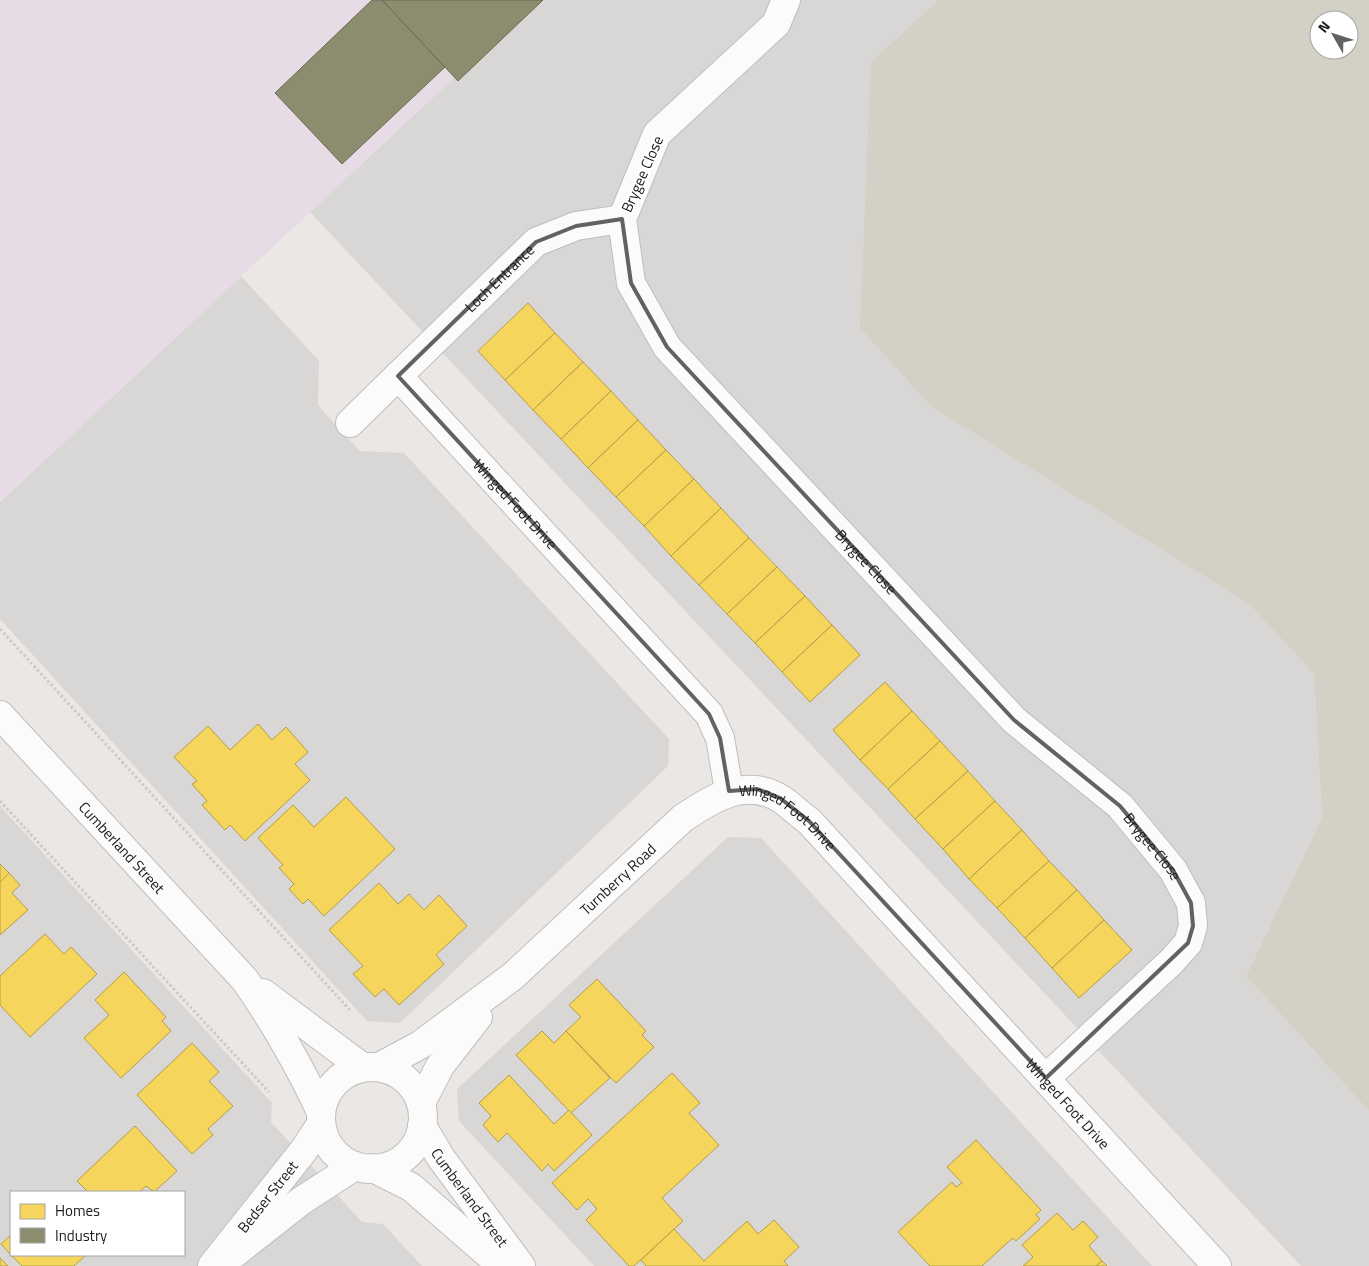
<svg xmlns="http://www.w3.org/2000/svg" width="1369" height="1266" font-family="'Titillium Web',sans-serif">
<rect width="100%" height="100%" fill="#eae7e4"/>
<g fill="#d9d7d6" fill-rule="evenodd">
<path d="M537,0H938L871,62L933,408L1249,604L1314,674L1322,818L1246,976L1369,1111V1266H1301L310,212Z"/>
<path d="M241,276L319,361L318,405L338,428L360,451L404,453L669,739L668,766L400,1023L367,1021L0,619V502Z"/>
<path d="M0,806L272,1103L271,1122L362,1222L383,1224L422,1266H0ZM11,1192H184V1255H11Z"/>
<path d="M728,837L761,838L1152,1266H594L459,1121L457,1089Z"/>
</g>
<path fill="#e7dce5" d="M0,0H537L0,502Z"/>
<path fill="#d3d0c6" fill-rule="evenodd" d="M938,0H1369V1111L1246,976L1322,818L1314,674L1249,604L933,408L860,328L871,62ZM1319,20H1349V50H1319Z"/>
<g fill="#f6d55c" stroke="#b49d48">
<path d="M528,303L555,333L505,380L478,351Z"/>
<path d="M555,333L583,362L533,410L505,380Z"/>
<path d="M583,362L611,391L561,439L533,410Z"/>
<path d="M611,391L638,420L588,468L561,439Z"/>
<path d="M638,420L666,450L616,497L588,468Z"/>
<path d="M666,450L694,479L644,526L616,497Z"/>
<path d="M694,479L721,508L671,556L644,526Z"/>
<path d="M721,508L749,538L699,585L671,556Z"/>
<path d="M749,538L777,567L727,614L699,585Z"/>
<path d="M777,567L805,596L755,643L727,614Z"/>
<path d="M805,596L832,625L782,672L755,643Z"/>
<path d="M832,625L860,655L810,702L782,672Z"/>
<path d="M885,682L912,711L860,760L833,730Z"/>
<path d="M912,711L940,741L888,789L860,760Z"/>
<path d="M258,724L272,740L286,727L308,752L295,764L310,780L245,841L230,825L225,830L202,805L207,801L192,784L197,781L174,757L208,726L230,750Z"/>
<path d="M940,741L968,771L915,819L888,789Z"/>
<path d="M968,771L995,801L943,849L915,819Z"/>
<path d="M346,797L395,849L324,916L308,899L303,904L289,889L294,884L279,868L283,865L258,838L293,805L314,827Z"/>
<path d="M995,801L1022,830L969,879L943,849Z"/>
<path d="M1022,830L1049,861L997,908L969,879Z"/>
<path d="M1049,861L1077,890L1025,938L997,908Z"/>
<path d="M0,864L9,873L0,882Z"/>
<path d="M9,873L20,885L12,893L28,910L0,935V882Z"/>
<path d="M379,883L398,904L409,894L424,910L439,895L467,926L436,955L444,964L399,1005L384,989L375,997L353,974L363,966L329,930Z"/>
<path d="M1077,890L1104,920L1052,968L1025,938Z"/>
<path d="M1104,920L1132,950L1079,998L1052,968Z"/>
<path d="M45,934L64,954L71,947L97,974L30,1037L0,1005V976Z"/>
<path d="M124,972L166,1017L162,1021L171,1031L121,1078L84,1038L109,1015L95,1000Z"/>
<path d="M597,979L646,1031L642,1035L654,1047L616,1083L566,1031L581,1017L569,1005Z"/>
<path d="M542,1031L554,1043L566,1031L610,1078L571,1113L516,1055Z"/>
<path d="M192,1043L219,1072L209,1081L233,1106L208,1129L213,1135L192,1154L137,1095Z"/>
<path d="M672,1073L700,1103L689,1113L719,1145L662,1198L683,1221L634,1266H629L586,1220L597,1209L588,1199L577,1210L552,1183Z"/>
<path d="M509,1075L554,1124L569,1110L592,1135L554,1171L548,1164L542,1171L507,1133L498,1142L483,1125L491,1116L479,1103Z"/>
<path d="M135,1126L177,1171L154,1192L146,1186L139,1192H88L77,1181Z"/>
<path d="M976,1140L1041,1210L1036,1215L1040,1219L1016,1241L1013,1238L1008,1242L982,1266H930L898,1232L952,1182L956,1187L962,1183L947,1167Z"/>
<path d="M1057,1213L1073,1230L1083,1221L1098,1237L1089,1246L1102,1261L1096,1266H1023L1033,1257L1022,1245Z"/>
<path d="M774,1220L799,1247L784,1261L788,1266H646L641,1260L674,1229L704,1261L747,1221L758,1234Z"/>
<path d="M11,1235V1255L1,1244Z"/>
<path d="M11,1255H86L74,1266H22Z"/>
<path d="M0,1258L8,1266H0Z"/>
<path d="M1102,1261L1107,1266H1096Z"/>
</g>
<g fill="#8c8c6e" stroke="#6a6a55">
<path d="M372,0H382L445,67L342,164L275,93Z"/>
<path d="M382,0H543L458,81Z"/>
</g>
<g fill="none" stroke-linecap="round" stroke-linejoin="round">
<defs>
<g id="street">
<path id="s1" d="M786,0L776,24L657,134L622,219L631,283L667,347L1014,720L1120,806L1173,870L1191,903L1193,926L1188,943L1171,962L1046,1078"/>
<path id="s2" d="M398,376L536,242L576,226L622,219"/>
<path id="s3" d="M350,423L398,376L709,714L720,738L729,791"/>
<path id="s4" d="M0,715L245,980C275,1023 299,1065 321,1112"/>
<path d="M263,993L362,1067"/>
<path id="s5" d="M379,1067L420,1045L513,976L683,818C713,798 746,777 781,799C790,805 799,814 809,821L1217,1266"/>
<circle cx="372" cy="1118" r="51"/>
<path d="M421,1103L440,1066L478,1017"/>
<path id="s6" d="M422,1126L441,1158L521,1266"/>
<path d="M373,1168L411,1187L502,1266"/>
<path d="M235,1253L301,1201L355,1166"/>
<path id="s7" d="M212,1266L304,1150L321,1124"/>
</g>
</defs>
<use href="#street" stroke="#bfbebc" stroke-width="30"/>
<g stroke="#d4c6c6" stroke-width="3" stroke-dasharray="2.5 2.5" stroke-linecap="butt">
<path d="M0,629L350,1010"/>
<path d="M0,801L269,1092"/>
</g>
<use href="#street" stroke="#fcfbfb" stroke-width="28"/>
</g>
<path fill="none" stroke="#636261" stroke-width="4" stroke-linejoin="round" d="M622,219L631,283L667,347L1014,720L1120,806L1173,870L1191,903L1193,926L1188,943L1046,1078L809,821L780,798L757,789L729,791L720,738L709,714L398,376L536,242L576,226Z"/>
<g text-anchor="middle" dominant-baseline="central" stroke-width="5" stroke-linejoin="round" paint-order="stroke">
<g font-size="15" fill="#1b1b1b" stroke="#fff">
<text transform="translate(642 174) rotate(-66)">Brygee Close</text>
<text stroke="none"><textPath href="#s2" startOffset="141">Loch Entrance</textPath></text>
<text stroke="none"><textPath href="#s3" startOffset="241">Winged Foot Drive</textPath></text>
<text stroke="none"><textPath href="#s1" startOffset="711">Brygee Close</textPath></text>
<text stroke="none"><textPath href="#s5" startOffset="515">Winged Foot Drive</textPath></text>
<text stroke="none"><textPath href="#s4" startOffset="180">Cumberland Street</textPath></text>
<text stroke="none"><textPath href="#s1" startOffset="1116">Brygee Close</textPath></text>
<text stroke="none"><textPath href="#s5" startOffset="305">Turnberry Road</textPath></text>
<text stroke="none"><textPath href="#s5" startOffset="920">Winged Foot Drive</textPath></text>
<text stroke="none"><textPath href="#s7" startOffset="89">Bedser Street</textPath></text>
<text stroke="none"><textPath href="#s6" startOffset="86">Cumberland Street</textPath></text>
</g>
</g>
<rect x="10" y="1191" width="175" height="65" fill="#ffffff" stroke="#a4a4a4"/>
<rect x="20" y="1204" width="25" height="15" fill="#f6d55c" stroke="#a4a4a4"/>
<text x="55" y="1216" font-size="15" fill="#1b1b1b">Homes</text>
<rect x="20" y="1228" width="25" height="15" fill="#8c8c6e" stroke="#a4a4a4"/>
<text x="55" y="1241" font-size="15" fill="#1b1b1b">Industry</text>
<g transform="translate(1334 35) rotate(309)"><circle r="24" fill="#ffffff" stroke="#a4a4a4"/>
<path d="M0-4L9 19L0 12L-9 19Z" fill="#636261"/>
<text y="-8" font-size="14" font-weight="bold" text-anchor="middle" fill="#1b1b1b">N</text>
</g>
</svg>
